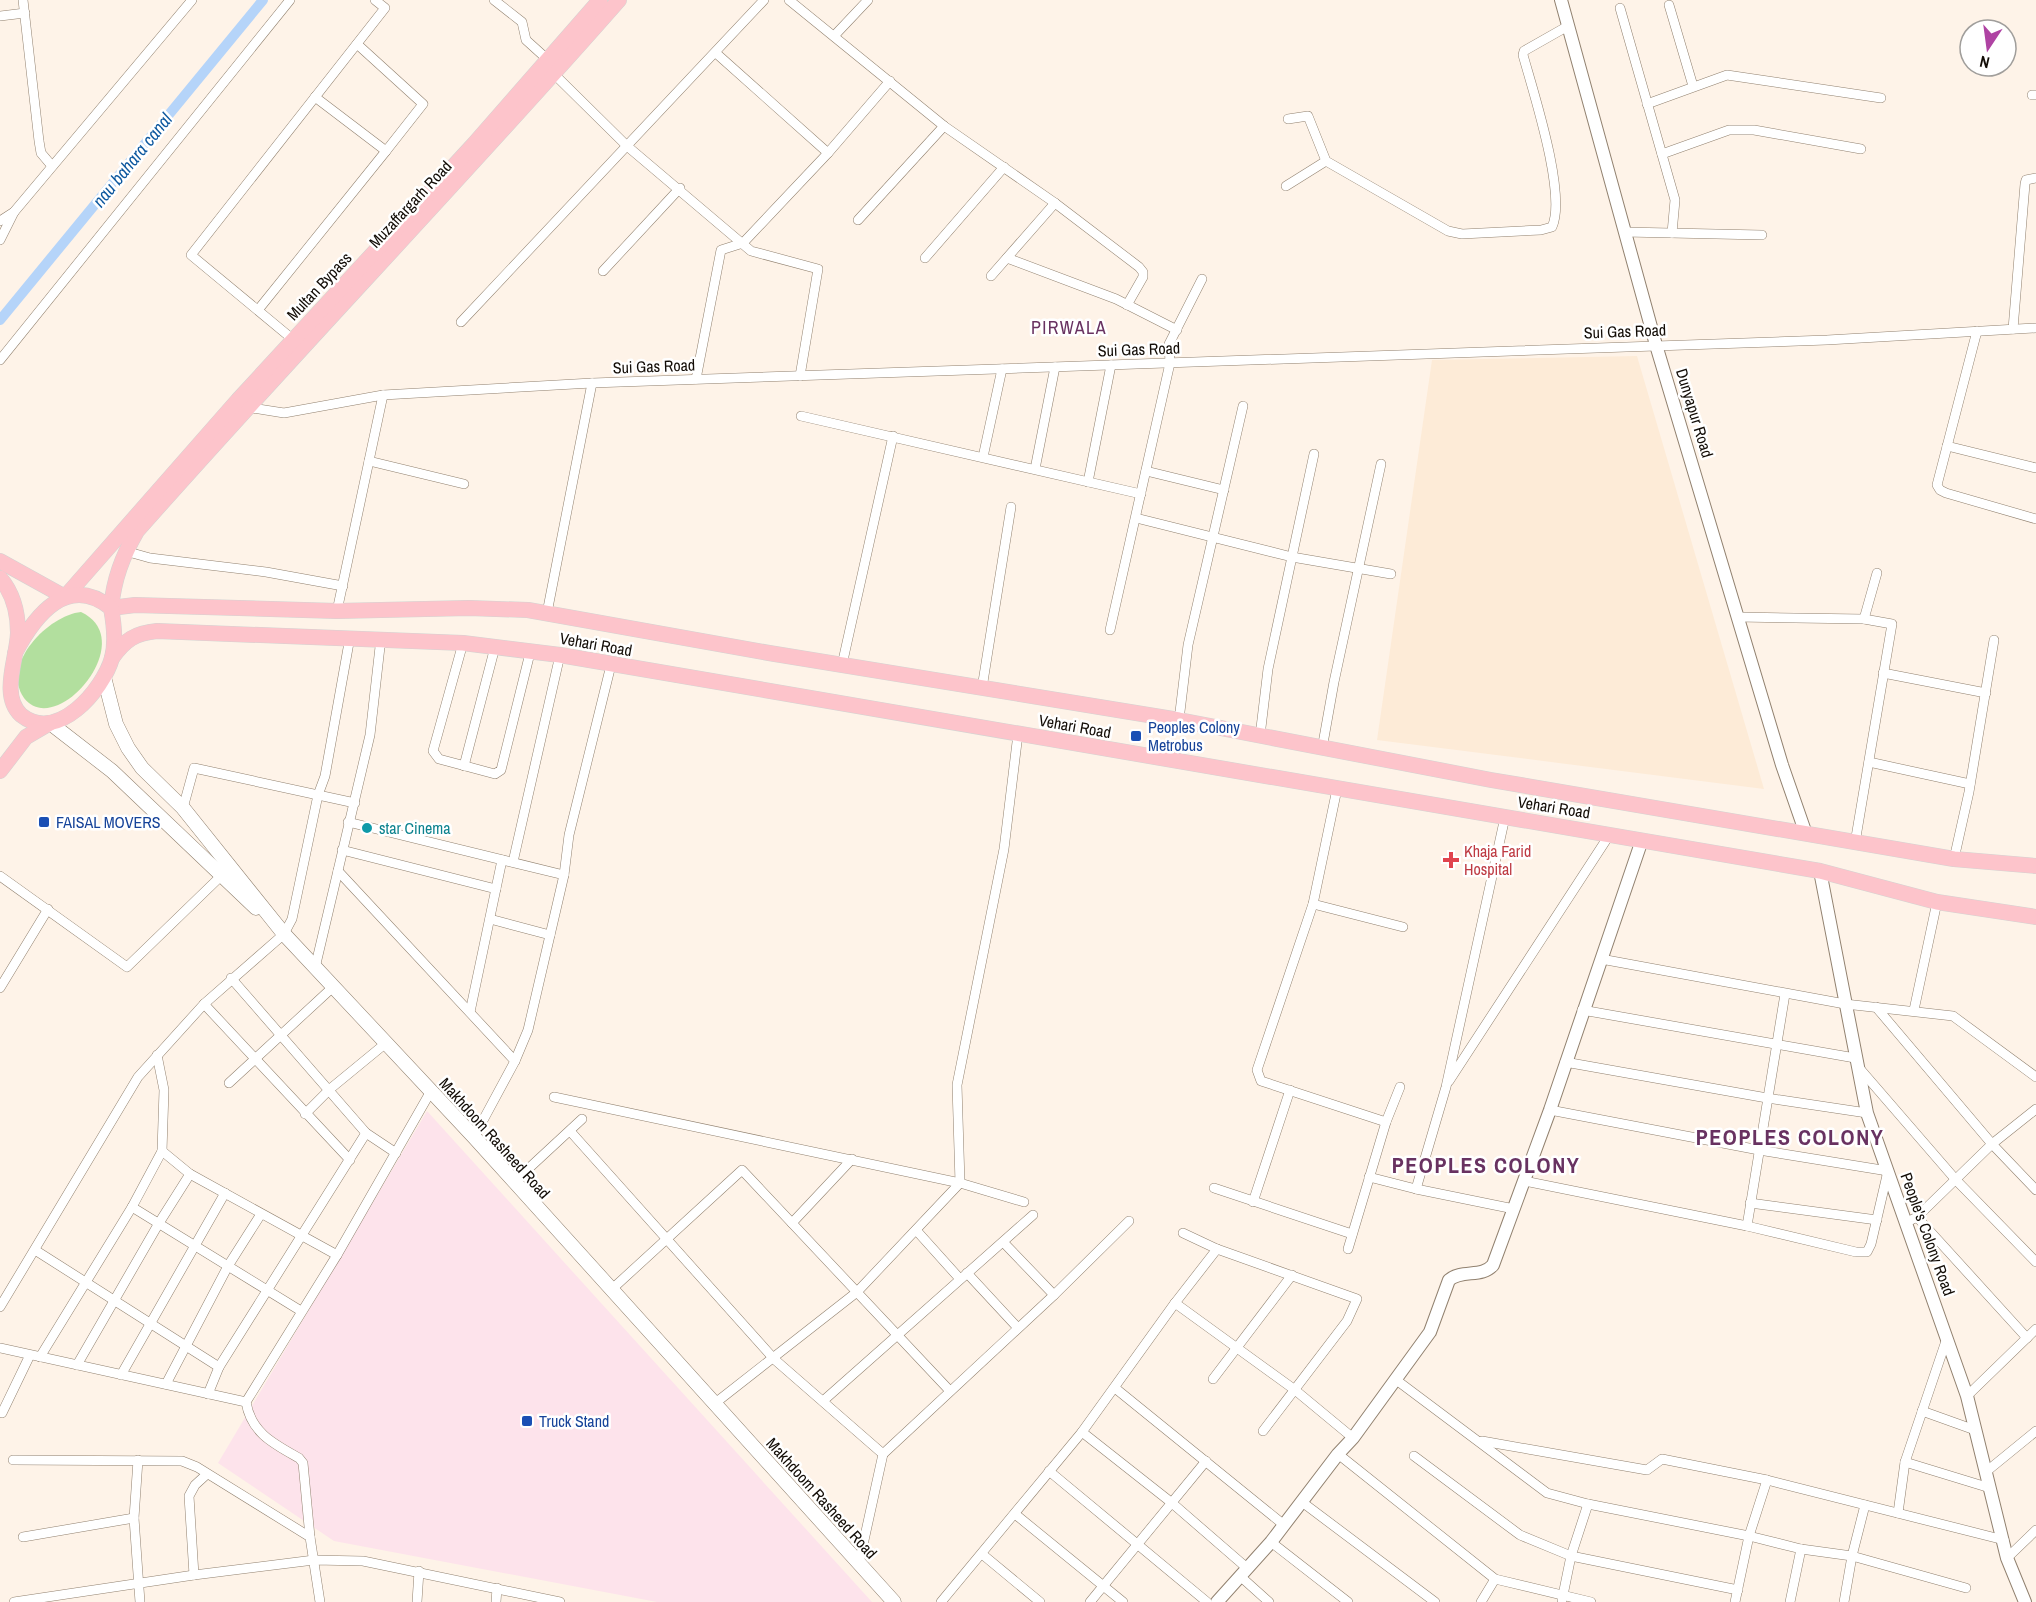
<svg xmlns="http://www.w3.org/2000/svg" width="2036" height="1602" font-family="'Archivo Narrow',sans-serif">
<rect width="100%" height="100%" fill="#fef3e8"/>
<path fill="#fde3eb" d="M427,1111L872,1602H657L334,1541L218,1463Z"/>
<path fill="#fdebd7" d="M1637,356L1764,789L1377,740L1432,360Z"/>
<path fill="#b2df9e" d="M81,612C141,640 56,740 24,698C0,664 49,615 81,612Z"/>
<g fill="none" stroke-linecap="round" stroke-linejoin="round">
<path stroke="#b5d4f9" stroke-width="10" d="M0,320L263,0"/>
<defs>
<g id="minor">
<path d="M23,0L39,141L41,153L52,166"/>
<path d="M494,0L522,22L526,40L547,59"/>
<path d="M789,0L944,126L1055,203L1139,267L1143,272V277L1127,305"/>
<path d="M1669,5L1693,86"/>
<path d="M1620,8L1675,200L1672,233"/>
<path d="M0,16L25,13"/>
<path d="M834,36L868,0"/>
<path d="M717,54L828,153"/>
<path d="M554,74L627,146L751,251L818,269L800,376"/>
<path d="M2032,95H2036"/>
<path d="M315,97L386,151L423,104L357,44"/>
<path d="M1647,104L1727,75L1881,98"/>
<path d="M1288,119L1308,116L1326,161L1448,231L1462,234L1541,230L1552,227C1567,195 1533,91 1523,55L1524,51L1568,26"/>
<path d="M1662,154L1729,130H1754L1861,149"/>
<path d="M1286,186L1326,161"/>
<path d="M858,220L944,126"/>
<path d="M0,221L14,212L192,0"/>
<path d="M1625,232L1762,235"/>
<path d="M0,240L14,212"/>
<path d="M925,258L1004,167"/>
<path d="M1007,258L1116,299L1177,330"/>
<path d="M603,271L680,188"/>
<path d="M991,276L1055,203"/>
<path d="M258,310L386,151"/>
<path d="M461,322L764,0"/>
<path d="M2013,329L2025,184L2026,180L2036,178"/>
<path d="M1977,331L1937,485L1940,490L1946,493L2036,519"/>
<path d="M296,342L191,255L385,8L375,0"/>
<path d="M0,360L290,0"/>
<path d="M696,379L721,250L743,243L828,153L890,81"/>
<path d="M246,407L284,413L383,395L592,383L1827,340L2036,328"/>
<path d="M801,416L1141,494"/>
<path d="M1947,446L2036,468"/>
<path d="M983,457L1002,369"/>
<path d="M369,461L464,484"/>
<path d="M1035,469L1055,367"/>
<path d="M1146,471L1224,490"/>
<path d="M1088,482L1111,365"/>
<path d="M1136,518L1292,557L1391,574"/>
<path d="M125,551L150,558L266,572L343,586"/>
<path d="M337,611L383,395"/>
<path d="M547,613L592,383"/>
<path d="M1738,617L1864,619L1892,624L1855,843"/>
<path d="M1864,619L1877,573"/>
<path d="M1110,630L1170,363L1169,344L1202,279"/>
<path d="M463,643L433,751L439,759L495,774L501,770L530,653"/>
<path d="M842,665L893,436"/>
<path d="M1883,673L1986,693"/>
<path d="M982,688L1011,507"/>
<path d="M1179,720L1188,645L1243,406"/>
<path d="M1260,736L1268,669L1314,454"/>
<path d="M1322,749L1334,682L1381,464"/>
<path d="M1869,762L1970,784"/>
<path d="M464,766L495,647"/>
<path d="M1337,789L1313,904L1257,1070L1261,1081L1386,1122"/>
<path d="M183,808L194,768L355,803"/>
<path d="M1505,817L1446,1087L1416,1189L1514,1209"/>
<path d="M348,822L564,875"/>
<path d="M342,850L496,889"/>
<path d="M1954,859L1969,792L1994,640"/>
<path d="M513,862L560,655"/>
<path d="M338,871L515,1061"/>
<path d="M0,876L127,967L221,876"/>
<path d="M1313,904L1403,927"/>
<path d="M490,919L550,935"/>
<path d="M1601,959L1845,1004L1953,1016L2036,1077"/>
<path d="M315,968L370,735L381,638"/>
<path d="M231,978L366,1133L396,1153"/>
<path d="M0,988L48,909"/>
<path d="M204,1004L350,1160"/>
<path d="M1876,1007L1992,1144L2036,1190"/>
<path d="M1582,1010L1855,1058"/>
<path d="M1914,1010L1937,902"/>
<path d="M470,1012L502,860"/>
<path d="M1565,1062L1767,1098L1867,1113"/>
<path d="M1860,1069L1956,1180L2036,1262"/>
<path d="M1449,1081L1610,834"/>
<path d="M229,1083L333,987"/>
<path d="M554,1097L960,1183L1024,1202"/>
<path d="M305,1114L330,1089L386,1043"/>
<path d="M570,1131L774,1359L883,1454L1054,1295L1129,1221"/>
<path d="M474,1137L515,1061L528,1030L564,875L569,835L611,665"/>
<path d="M162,1151L190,1174L337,1255"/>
<path d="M1369,1177L1416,1189"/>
<path d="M1524,1181L1747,1226L1856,1252H1867L1871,1244L1888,1171L1759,1150L1550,1110"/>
<path d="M514,1182L582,1119"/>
<path d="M1214,1188L1352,1234"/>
<path d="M1253,1202L1290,1090"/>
<path d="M1750,1203L1877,1220"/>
<path d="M132,1207L301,1311"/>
<path d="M1917,1217L1992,1144L2036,1109"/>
<path d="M1907,1222L1917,1217L2027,1338"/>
<path d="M792,1223L852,1159"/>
<path d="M1747,1226L1785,994"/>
<path d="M916,1230L960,1279"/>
<path d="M1183,1233L1217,1249L1357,1299L1347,1321L1263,1431"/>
<path d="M1004,1243L1054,1295"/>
<path d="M1348,1249L1386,1122L1400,1087"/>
<path d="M35,1250L219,1367"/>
<path d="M967,1273L1018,1328"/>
<path d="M611,1290L742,1170L950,1391"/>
<path d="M1175,1303L1295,1390L1353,1438"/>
<path d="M0,1307L138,1077L204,1004L284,934L292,919L318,795L325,776L350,637"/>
<path d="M0,1348L246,1402"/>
<path d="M40,1357L132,1207L162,1151L164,1090L157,1055"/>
<path d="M77,1365L159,1223L190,1174"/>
<path d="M121,1375L225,1193"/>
<path d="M1213,1379L1292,1275"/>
<path d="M1395,1379L1547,1493L1588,1504L1749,1536L1801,1549L1852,1556L1966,1588"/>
<path d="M166,1384L228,1266L261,1214"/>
<path d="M1115,1388L1284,1525"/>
<path d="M208,1394L219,1367L366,1133"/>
<path d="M1967,1396L2036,1329"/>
<path d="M823,1401L1033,1215"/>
<path d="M714,1404L857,1292L960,1183L957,1085L1004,849L1018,734"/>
<path d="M1922,1411L1975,1430"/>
<path d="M2,1413L30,1355"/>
<path d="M1082,1432L1172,1503L1247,1568"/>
<path d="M1482,1441L1647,1470L1662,1459L1767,1480L2004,1540"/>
<path d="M1338,1454L1495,1579L1591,1602"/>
<path d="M1414,1456L1520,1535L1571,1556L1738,1590"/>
<path d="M13,1460L182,1461L197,1467L310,1537L320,1602"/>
<path d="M138,1460L134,1518L140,1602"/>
<path d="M1905,1462L1990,1488"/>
<path d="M1049,1471L1207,1602"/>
<path d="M1987,1471L2036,1431"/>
<path d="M1302,1502L1435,1602"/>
<path d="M1898,1513L1905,1462L1947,1338"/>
<path d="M1015,1514L1123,1602"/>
<path d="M23,1537L134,1518"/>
<path d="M310,1537L303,1463L299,1458C274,1444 251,1433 246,1402L337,1255L431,1091"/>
<path d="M1271,1542L1348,1602"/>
<path d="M982,1554L1040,1602"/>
<path d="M2007,1558L2036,1530"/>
<path d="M859,1563L883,1454"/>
<path d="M194,1575L189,1496L195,1485L207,1474"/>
<path d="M1240,1576L1269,1602"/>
<path d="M1562,1600L1571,1556L1588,1504"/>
<path d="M14,1602L194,1575L314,1560L363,1561L560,1602"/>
<path d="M417,1602L419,1571"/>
<path d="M496,1602L497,1588"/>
<path d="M941,1602L1082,1432L1175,1303L1217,1249"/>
<path d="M1090,1602L1206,1461"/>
<path d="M1481,1602L1495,1579"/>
<path d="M1735,1602L1749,1536L1767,1480"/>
<path d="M1790,1602L1801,1549"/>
<path d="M1844,1602L1852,1556L1865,1505"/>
</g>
<g id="tertiary">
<path d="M1561,0L1656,345L1782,765L1806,834"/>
<path d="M1820,871L1867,1113L1967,1396L2007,1558L2025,1602"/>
<path d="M1217,1602L1271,1542L1338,1454L1353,1438L1430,1332L1449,1280C1462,1269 1482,1278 1493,1265L1550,1110L1642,840"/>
</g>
<g id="secondary">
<path d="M104,677L116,724L128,748L142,768L183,808L284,934L474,1137L894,1602"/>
<path d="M50,723L112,771L256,908"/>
</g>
<g id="primary">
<path d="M619,0C461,180 295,352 137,531C122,557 114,579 111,608L135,605L337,611L469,608L528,610L769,653L1179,720L1491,780L1954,859L2036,866"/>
<path d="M0,561L65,597L238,400L474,144L600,0"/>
<path d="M0,578C13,593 18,614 18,633C17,659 0,695 21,715C57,744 103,690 112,658C116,643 114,624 111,608C68,573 35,615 15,653"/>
<path d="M112,658C125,640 135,633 157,631L463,643L560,655L1820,871L1937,902L2036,917"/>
<path d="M0,771L26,737L50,723"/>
</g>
</defs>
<use href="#minor" stroke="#91816f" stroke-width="10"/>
<use href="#tertiary" stroke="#91816f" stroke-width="14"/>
<use href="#secondary" stroke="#91816f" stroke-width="15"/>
<use href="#primary" stroke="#d4d3d2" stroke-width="16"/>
<use href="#minor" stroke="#fff" stroke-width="9"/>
<use href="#tertiary" stroke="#fff" stroke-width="12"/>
<use href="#secondary" stroke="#fff" stroke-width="14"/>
<use href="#primary" stroke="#fdc4cb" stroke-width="15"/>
</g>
<g fill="#1a4fb4" stroke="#fff" stroke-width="2">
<rect x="1130" y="730" width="12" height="12" rx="3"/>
<rect x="38" y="816" width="12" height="12" rx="3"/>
<rect x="521" y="1415" width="12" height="12" rx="3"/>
</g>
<circle fill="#0f9aa8" stroke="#fff" stroke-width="2" cx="367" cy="828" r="6"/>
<path fill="#e0444e" stroke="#fff" stroke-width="2" d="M1448 851h6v6h6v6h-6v6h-6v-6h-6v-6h6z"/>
<g text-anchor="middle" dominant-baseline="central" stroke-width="5" stroke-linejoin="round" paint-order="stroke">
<g font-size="16" fill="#120c06" stroke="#fff">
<text transform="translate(410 204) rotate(-47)">Muzaffargarh Road</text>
<text transform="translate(319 286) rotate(-47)">Multan Bypass</text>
<text transform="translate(1625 331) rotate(-2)">Sui Gas Road</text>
<text transform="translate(1139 349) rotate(-2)">Sui Gas Road</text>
<text transform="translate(654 366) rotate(-2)">Sui Gas Road</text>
<text transform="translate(1695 413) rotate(73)">Dunyapur Road</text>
<text transform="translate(596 644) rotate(10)">Vehari Road</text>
<text transform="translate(1075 726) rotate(10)">Vehari Road</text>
<text transform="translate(1554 807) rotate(9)">Vehari Road</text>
<text transform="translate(495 1138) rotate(48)">Makhdoom Rasheed Road</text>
<text transform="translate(1928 1234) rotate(70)">People's Colony Road</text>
<text transform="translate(822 1498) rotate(48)">Makhdoom Rasheed Road</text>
</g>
<g font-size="16" fill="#164399" stroke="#fff" text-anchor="start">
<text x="1148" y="727">Peoples Colony<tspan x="1148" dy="18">Metrobus</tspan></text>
<text x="56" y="822">FAISAL MOVERS</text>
<text x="539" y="1421">Truck Stand</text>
</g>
<g font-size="16" fill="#0d838f" stroke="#fff" text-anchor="start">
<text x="379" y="828">star Cinema</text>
</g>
<g font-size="16" fill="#be3a42" stroke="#fff" text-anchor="start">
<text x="1464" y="851">Khaja Farid<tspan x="1464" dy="18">Hospital</tspan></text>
</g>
<g font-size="18" font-style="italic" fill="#0d589f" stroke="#fff">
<text transform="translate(132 160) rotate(-51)">nau bahara canal</text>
</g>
<g font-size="18" letter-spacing="1.5" fill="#683261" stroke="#fff">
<text x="1069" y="327">PIRWALA</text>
</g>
<g font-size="22" font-weight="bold" letter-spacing="1.5" fill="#683261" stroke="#fff">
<text x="1790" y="1137">PEOPLES COLONY</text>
<text x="1486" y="1165">PEOPLES COLONY</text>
</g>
</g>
<g transform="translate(1988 48) rotate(193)"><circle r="28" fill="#ffffff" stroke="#a09e9b" stroke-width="1.5"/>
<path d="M0-4.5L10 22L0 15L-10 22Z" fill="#af43a3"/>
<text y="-9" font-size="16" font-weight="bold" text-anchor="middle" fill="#120c06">N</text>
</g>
</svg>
